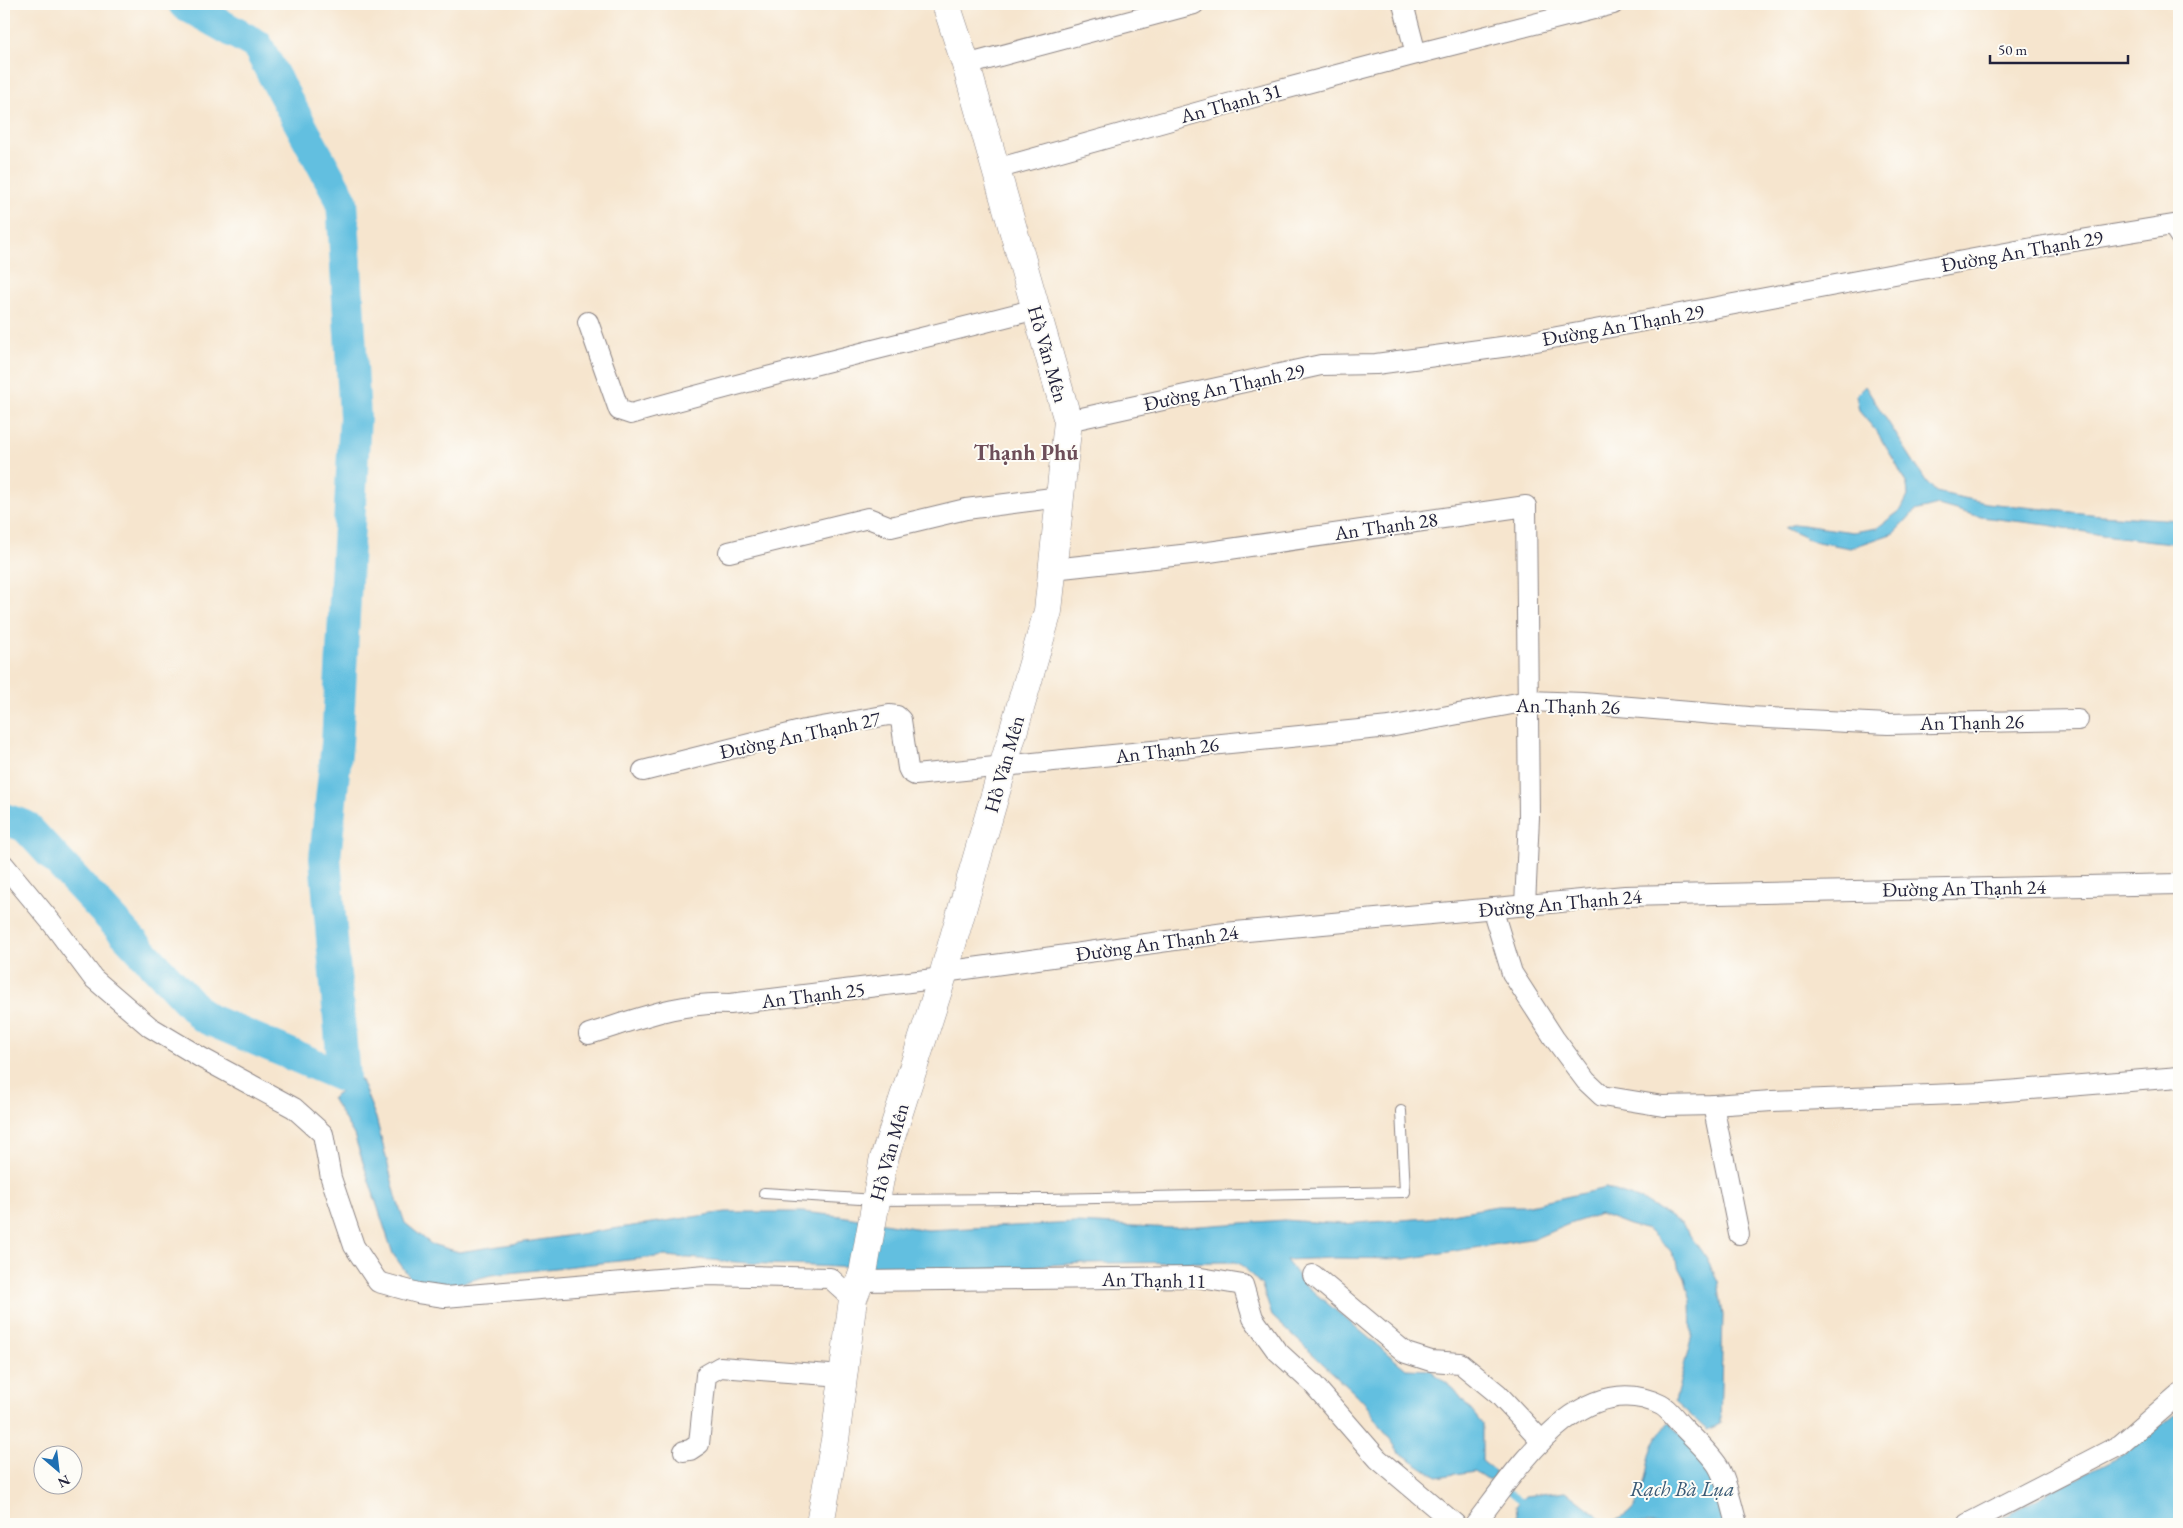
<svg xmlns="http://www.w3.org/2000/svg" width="2183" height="1528" font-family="'EB Garamond',serif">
<rect width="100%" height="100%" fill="#fdfcf7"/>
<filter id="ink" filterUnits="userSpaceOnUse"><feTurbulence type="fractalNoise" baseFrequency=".02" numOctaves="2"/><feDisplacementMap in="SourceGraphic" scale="10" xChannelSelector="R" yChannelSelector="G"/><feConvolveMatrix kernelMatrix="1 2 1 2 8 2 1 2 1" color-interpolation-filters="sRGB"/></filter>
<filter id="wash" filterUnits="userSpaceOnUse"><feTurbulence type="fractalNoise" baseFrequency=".0096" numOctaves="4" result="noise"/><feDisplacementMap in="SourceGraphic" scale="20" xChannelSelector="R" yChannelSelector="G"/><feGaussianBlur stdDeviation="1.12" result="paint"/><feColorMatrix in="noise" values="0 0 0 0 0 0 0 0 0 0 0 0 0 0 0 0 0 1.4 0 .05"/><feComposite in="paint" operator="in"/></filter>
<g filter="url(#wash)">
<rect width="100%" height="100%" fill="#f6e5ce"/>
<g fill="#62bfe0" stroke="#42708e">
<path d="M1865,386L1926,481L1936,492L1987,503L2100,515L2179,520V544L2102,535L2048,525L1981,517L1938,505L1915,511L1894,533L1850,548L1812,541L1785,528L1795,524L1853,532L1877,528L1901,510L1908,496L1907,485L1894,460L1876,431L1859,411L1856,395Z"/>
<path d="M360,1078L376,1118L397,1200L405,1223L431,1244L459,1252L726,1212H802L840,1216L927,1230L1077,1223L1172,1228L1284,1220L1342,1224L1429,1218L1497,1206H1525L1606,1188L1644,1201L1682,1224L1706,1258L1718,1281L1723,1315L1720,1424L1707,1430L1675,1401L1692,1335L1691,1301L1685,1278L1670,1250L1648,1230L1629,1225L1600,1214L1569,1224L1536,1238L1405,1259L1333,1258L1286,1260L1304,1284L1406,1369L1430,1370L1454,1389L1482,1424V1461L1496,1472L1489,1481L1474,1471L1437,1477L1399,1452L1364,1402L1272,1316L1262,1286L1242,1265L1235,1262L1082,1263L975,1270H901L747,1263L665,1256L491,1275L438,1289L411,1279L393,1254L354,1135L332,1098Z"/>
<path d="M2179,1411V1524H1988L2125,1454Z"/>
<path d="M1669,1423L1712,1468L1731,1524H1518L1516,1506L1525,1496L1566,1491L1606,1522C1651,1516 1641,1471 1655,1441C1658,1435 1665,1428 1669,1423Z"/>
</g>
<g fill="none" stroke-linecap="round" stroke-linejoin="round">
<path stroke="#62bfe0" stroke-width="5.5" d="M1492,1477L1521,1501"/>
<path stroke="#62bfe0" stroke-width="32" d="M4,819L25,826L203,1017L344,1077L325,858L337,743L355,417L342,201L257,45L184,4"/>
</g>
</g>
<g filter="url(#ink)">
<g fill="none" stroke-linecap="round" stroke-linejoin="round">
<defs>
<g id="lane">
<path d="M2163,230L2171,232L2179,244"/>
<path d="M764,1193L876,1200L1045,1199L1405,1192L1401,1111"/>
</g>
<g id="street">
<path d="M1416,54L1613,4"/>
<path d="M966,65L1194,4"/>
<path d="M996,169L1228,104L1416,54L1403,4"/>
<path d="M588,322L619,410L631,414C765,375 901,344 1036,309"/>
<path d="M1068,421L1321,365L1376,364L1509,346L2044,246L2179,224"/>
<path d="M729,552L868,518L891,527L966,509L1060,497"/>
<path d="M1053,569L1209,552L1526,506L1529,817L1525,905"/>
<path d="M643,771L805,730L889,715L897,716L901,720L908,768L910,772L915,775L1389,727L1528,701L1583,703L1749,717L1888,724L2078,720"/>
<path d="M4,865L52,923L93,978L150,1027L200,1057L294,1108L323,1134L331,1178L354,1246L378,1282L418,1293L445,1297L706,1275L830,1278L853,1299"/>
<path d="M1492,908L1512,973L1554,1038L1586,1081L1602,1096L1663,1106L1713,1105L1772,1101L1982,1093L2179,1077"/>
<path d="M944,972L1225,933L1625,896L2179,884"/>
<path d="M589,1034C635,1020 681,1001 730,1004L942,978"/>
<path d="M1713,1105L1739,1234"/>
<path d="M1313,1275L1406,1353L1431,1361L1460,1363L1498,1394L1541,1440"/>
<path d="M860,1281L1195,1277L1243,1285L1253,1318L1276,1350L1313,1384L1378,1459L1455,1524"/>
<path d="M684,1451L690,1450L699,1444L706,1375L720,1367L843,1376"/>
<path d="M1475,1524C1515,1473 1581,1365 1661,1405C1669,1409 1676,1420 1682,1426C1694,1439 1709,1452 1718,1466C1727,1481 1732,1507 1737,1524"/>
<path d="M1967,1524L2120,1445L2179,1394"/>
</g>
<path id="secondary" d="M820,1524L835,1440L853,1299L863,1273L883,1162L944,972L1048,611L1068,421L966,65L946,4"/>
</defs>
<use href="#lane" stroke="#8c8484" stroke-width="12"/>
<use href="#street" stroke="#8c8484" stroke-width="22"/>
<use href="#secondary" stroke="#8c8484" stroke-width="29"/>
<use href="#lane" stroke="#fff" stroke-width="10"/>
<use href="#street" stroke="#fff" stroke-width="20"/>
<use href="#secondary" stroke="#fff" stroke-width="28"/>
</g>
</g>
<g text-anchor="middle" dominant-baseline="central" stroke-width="4" stroke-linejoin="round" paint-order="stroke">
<g font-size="20" fill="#22223b" stroke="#fdfcf7">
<text transform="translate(1231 103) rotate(-15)">An Thạnh 31</text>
<text transform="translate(2022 251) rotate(-10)">Đường An Thạnh 29</text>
<text transform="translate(1623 325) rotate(-10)">Đường An Thạnh 29</text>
<text transform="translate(1048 354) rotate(74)">Hồ Văn Mên</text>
<text transform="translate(1224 387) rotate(-12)">Đường An Thạnh 29</text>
<text transform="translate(1386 526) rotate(-8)">An Thạnh 28</text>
<text transform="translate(1568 706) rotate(1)">An Thạnh 26</text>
<text transform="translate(1972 722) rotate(-1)">An Thạnh 26</text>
<text transform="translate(800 735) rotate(-12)">Đường An Thạnh 27</text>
<text transform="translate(1167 750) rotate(-7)">An Thạnh 26</text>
<text transform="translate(1004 764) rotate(-74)">Hồ Văn Mên</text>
<text transform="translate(1964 888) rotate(-1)">Đường An Thạnh 24</text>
<text transform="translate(1560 903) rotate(-5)">Đường An Thạnh 24</text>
<text transform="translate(1157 943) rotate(-8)">Đường An Thạnh 24</text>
<text transform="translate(813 995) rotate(-7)">An Thạnh 25</text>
<text transform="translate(889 1152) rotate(-75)">Hồ Văn Mên</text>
<text transform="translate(1154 1280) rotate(1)">An Thạnh 11</text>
</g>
<g font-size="21" font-style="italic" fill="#385975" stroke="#fdfcf7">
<text x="1682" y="1488">Rạch Bà Lụa</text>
</g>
<g font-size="22" font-weight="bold" fill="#6d4e59" stroke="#fdfcf7">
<text x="1026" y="452">Thạnh Phú</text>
</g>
</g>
<rect width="2183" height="1528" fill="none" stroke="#fdfcf7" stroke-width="20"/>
<g transform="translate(58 1470) rotate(152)"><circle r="24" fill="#fdfcf7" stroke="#a5a5ac"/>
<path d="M0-4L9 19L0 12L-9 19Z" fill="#1f6fb2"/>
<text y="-8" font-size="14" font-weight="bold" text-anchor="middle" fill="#22223b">N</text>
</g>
<path d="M1990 55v8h138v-8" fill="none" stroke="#22223b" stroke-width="2.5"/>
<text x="1998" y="55" font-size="15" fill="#22223b" stroke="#fdfcf7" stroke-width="4" paint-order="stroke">50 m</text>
</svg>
